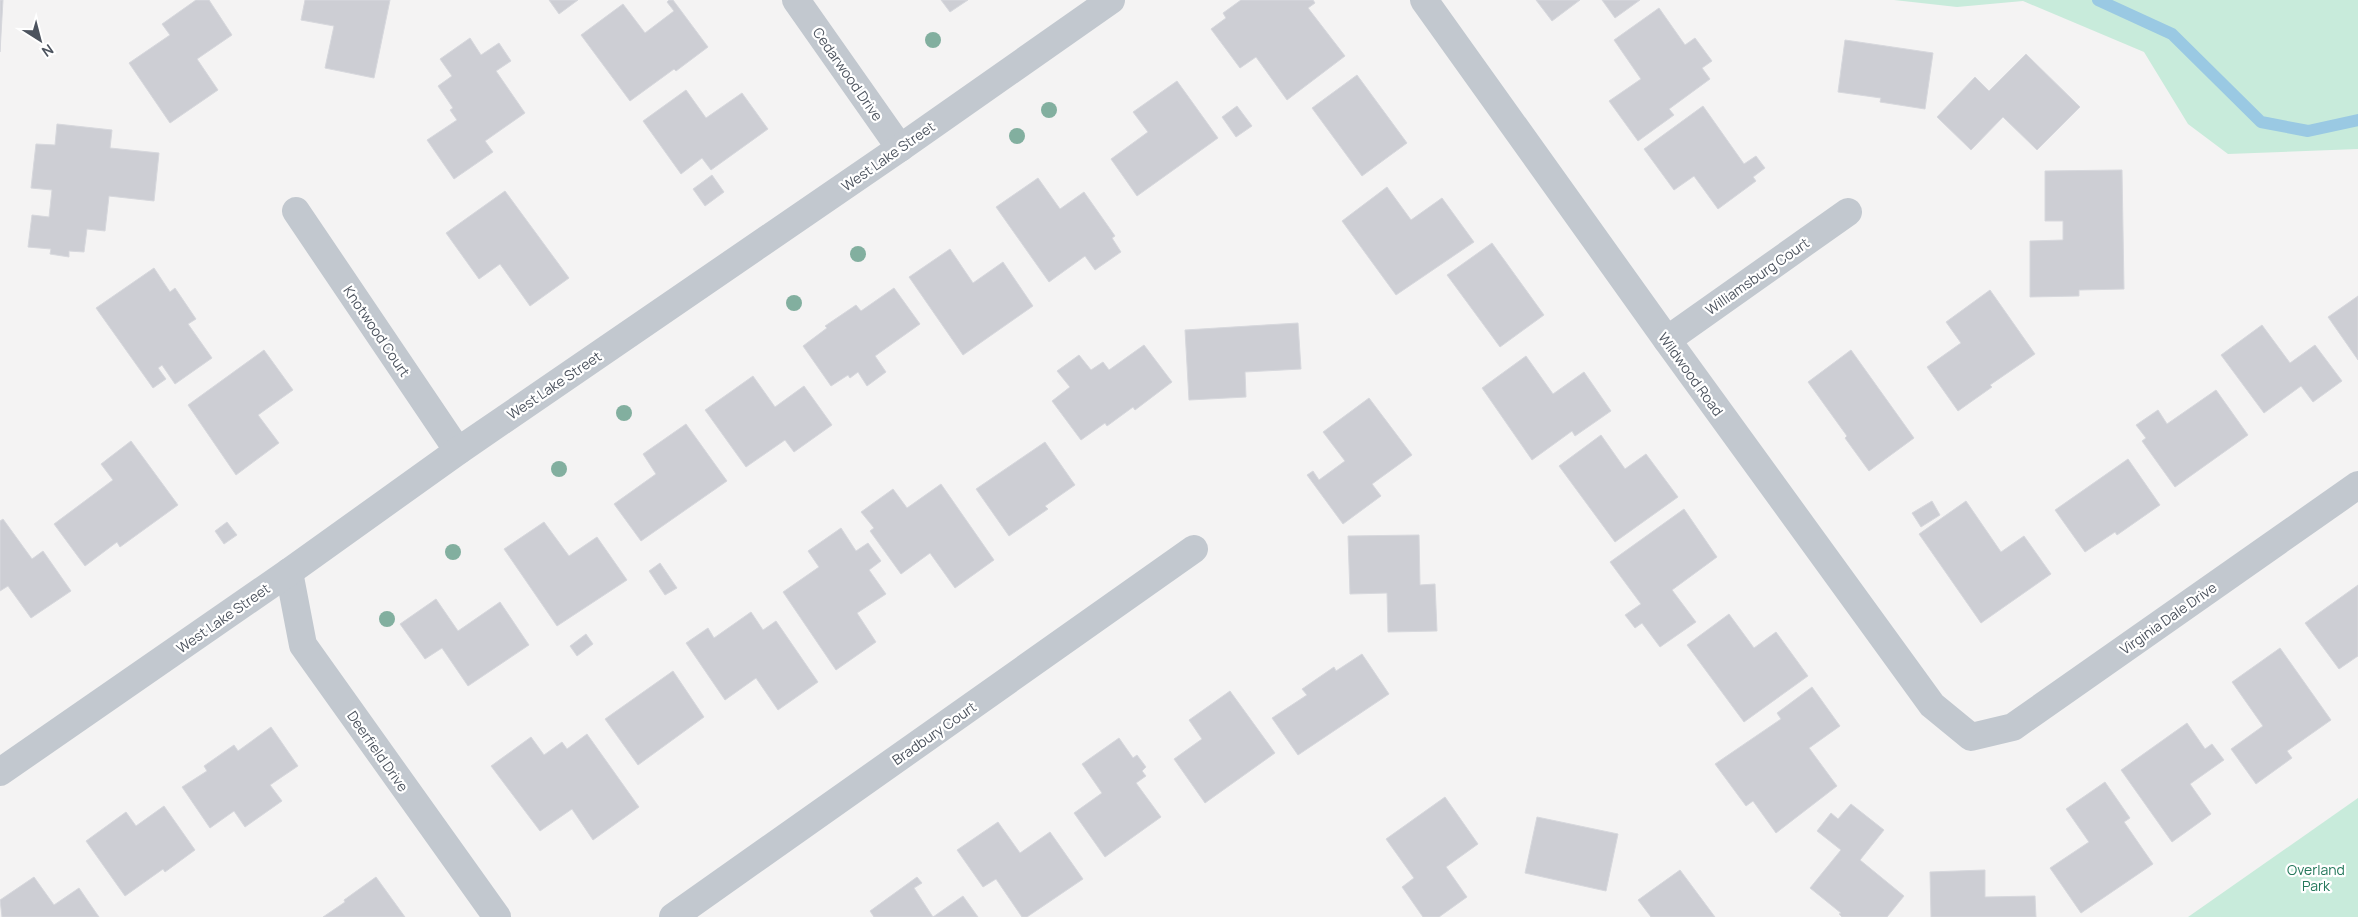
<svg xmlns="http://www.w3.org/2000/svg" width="2358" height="917" font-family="Manrope,sans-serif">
<rect width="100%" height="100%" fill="#f4f3f3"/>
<g fill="#c8ebdb">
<path d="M1894,0H2358V149L2228,154L2188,124L2144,52L2023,1L1957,7Z"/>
<path d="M2358,798V917H2188Z"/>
</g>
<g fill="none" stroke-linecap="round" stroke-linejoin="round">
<path stroke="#9ac9e3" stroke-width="12" d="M2098,0L2172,34L2261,122L2308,131L2358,120"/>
</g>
<g fill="#cdced4" stroke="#d7d8dd">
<path d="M0,0H3L0,52Z"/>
<path d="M196,0H209L232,35L197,59L218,90L170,123L129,63L170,35L162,24Z"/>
<path d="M305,0H390L374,78L325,68L334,26L301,20Z"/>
<path d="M549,0H578L559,14Z"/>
<path d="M669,0H673L708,47L676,71L674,69L630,101L581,35L623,4L645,33L674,11L667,2Z"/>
<path d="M941,0H968L950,12Z"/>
<path d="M1241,0H1313L1315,3L1308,8L1345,56L1287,100L1256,57L1240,68L1211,29L1226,18L1223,13Z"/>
<path d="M1536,0H1580L1552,21Z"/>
<path d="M1602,0H1640L1615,18Z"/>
<path d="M1659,8L1685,45L1695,38L1712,61L1702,68L1710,79L1669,109L1674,115L1638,141L1609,101L1641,79L1614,40Z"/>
<path d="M470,38L481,55L499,43L511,61L496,71L525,113L485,141L493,152L454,179L427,140L457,120L450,110L453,108L438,86L452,76L440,59Z"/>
<path d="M1845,40L1933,53L1925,109L1880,102L1881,98L1838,92Z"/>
<path d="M2026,54L2080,107L2037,150L2003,117L1971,150L1937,117L1975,77L1989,91Z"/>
<path d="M1357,75L1407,143L1362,176L1312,108Z"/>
<path d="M1177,81L1218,138L1137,196L1111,159L1148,132L1133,112Z"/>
<path d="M686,90L706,118L742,93L768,129L711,170L702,158L681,174L643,121Z"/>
<path d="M1237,106L1252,126L1236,137L1222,117Z"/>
<path d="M1703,106L1744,164L1756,156L1765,168L1753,177L1756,181L1718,209L1694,176L1674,190L1644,149Z"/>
<path d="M57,124L112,130L110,148L159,153L154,201L109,196L105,231L87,229L84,252L69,251V257L50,254L51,249L28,247L32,215L49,217L52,190L31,188L36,144L55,145Z"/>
<path d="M2122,170L2124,289L2079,290V296L2030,297V241L2063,240V221H2045V171Z"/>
<path d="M712,175L724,192L705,206L693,189Z"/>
<path d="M1038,178L1060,209L1084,192L1115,236L1112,238L1121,252L1095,270L1085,256L1049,282L996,207Z"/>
<path d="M1387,187L1411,220L1442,198L1474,242L1396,295L1342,221Z"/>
<path d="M505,191L569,278L530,306L500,264L479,279L446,233Z"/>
<path d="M1492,243L1544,315L1500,347L1447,275Z"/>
<path d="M950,249L973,283L1003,262L1033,306L963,355L909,277Z"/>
<path d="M154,268L170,292L175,288L196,319L188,324L212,358L175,384L162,365L158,368L166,379L153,388L96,308Z"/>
<path d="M894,288L920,324L875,356L886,372L867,386L858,372L850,378L848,375L831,386L803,346L827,328L825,326L856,305L861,311Z"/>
<path d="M1990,290L2035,354L1990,385L1992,387L1958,411L1927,367L1961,343L1946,322Z"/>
<path d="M2358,296V360L2328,317Z"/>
<path d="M1298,323L1301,369L1245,372L1246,397L1189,400L1185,330Z"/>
<path d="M2262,325L2290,363L2315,345L2342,381L2313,402L2301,386L2264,413L2221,355Z"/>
<path d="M1144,345L1172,382L1135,410L1133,407L1107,426L1105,423L1081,440L1052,401L1070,387L1057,371L1079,355L1091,370L1103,362L1109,370Z"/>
<path d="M264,350L293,390L258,415L279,443L236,475L188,405Z"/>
<path d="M1851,350L1914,438L1869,471L1845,438L1847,436L1808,382Z"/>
<path d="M1526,356L1553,394L1584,372L1611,411L1575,436L1572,431L1532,460L1482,388Z"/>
<path d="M753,376L775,407L804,386L832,425L794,452L785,440L746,467L705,410Z"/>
<path d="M2216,390L2248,435L2175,487L2142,441L2146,438L2136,425L2158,410L2167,424Z"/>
<path d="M1369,398L1412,455L1372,484L1381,496L1343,524L1307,475L1313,471L1319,480L1345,461L1323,432Z"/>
<path d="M686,424L727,481L641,541L614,504L656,474L643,454Z"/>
<path d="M1601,435L1625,469L1646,454L1678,497L1615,542L1559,466Z"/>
<path d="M131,441L178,505L120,547L117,542L85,566L54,524L113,480L101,464Z"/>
<path d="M1045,442L1075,485L1045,506L1048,509L1009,536L976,489Z"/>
<path d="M2128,459L2160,505L2117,535L2115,532L2085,552L2055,510Z"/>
<path d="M941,484L994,560L955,588L930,553L901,574L870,531L874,528L861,512L893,489L907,508Z"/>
<path d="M1932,501L1940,515L1921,527L1912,513Z"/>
<path d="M1966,501L2001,552L2024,536L2051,574L1981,623L1919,534Z"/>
<path d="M1684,509L1717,557L1672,590L1696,622L1660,647L1642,623L1635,628L1625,615L1641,604L1610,562Z"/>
<path d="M3,519L32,559L43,551L71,591L31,618L8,586L0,591V521Z"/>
<path d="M227,522L237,535L224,544L215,531Z"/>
<path d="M544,522L569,556L597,537L627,580L557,626L504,549Z"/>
<path d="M841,528L856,551L868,543L881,561L869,570L886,594L857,613L876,642L836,670L783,592L819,567L808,551Z"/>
<path d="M1419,535L1420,585L1435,584L1437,631L1388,632L1387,593L1350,594L1348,536Z"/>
<path d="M660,563L677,588L665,595L649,571Z"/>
<path d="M2358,585V656L2339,669L2305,623Z"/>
<path d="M436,599L458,631L500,602L529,645L468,686L442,648L425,659L400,624Z"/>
<path d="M751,612L763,630L776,621L818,682L778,710L756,678L725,700L686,643L708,628L714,638Z"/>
<path d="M1729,614L1754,648L1776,632L1808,676L1744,722L1687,645Z"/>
<path d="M586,634L593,644L577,656L570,646Z"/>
<path d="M2280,648L2331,720L2287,751L2292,758L2256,784L2231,749L2263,726L2232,682Z"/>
<path d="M1362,654L1389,694L1298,755L1272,718L1307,695L1302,689L1334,667L1336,671Z"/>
<path d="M673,671L704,717L638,765L605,719Z"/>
<path d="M1812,687L1840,726L1809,748L1837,786L1776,833L1753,801L1746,806L1715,764L1781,719L1777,713Z"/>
<path d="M1230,691L1275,753L1205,803L1174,759L1202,739L1189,720Z"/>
<path d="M2187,723L2205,749L2212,744L2224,760L2190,784L2211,814L2172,842L2121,770Z"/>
<path d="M271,727L298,766L270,785L282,801L245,827L234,811L210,828L182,787L207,771L204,766L234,745L238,751Z"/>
<path d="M587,734L639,807L593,840L572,809L540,831L491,766L531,737L544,755L562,742L567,749Z"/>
<path d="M1119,738L1133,758L1137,755L1146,767L1142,771L1146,776L1136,783L1161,817L1105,857L1074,813L1102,793L1082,764Z"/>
<path d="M2105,782L2130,818L2124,822L2153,864L2081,913L2050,868L2089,842L2066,809Z"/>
<path d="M1445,797L1478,844L1446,867L1467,897L1439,917H1423L1402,887L1414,878L1386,839Z"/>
<path d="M1851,804L1884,830L1860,860L1904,896L1887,917H1842L1839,914L1841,913L1810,888L1841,850L1817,831L1831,813L1838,819Z"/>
<path d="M164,806L195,850L165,872L163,869L125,896L86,841L126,812L136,826Z"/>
<path d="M1537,817L1618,834L1606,891L1525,873Z"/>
<path d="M998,822L1020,853L1050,832L1083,879L1027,917H1022L996,879L983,887L957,850Z"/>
<path d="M1680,870L1715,917H1651L1638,900Z"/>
<path d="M1985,870V897L2035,896L2036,917H1931L1930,872Z"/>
<path d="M34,877L54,905L79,888L99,917H2L0,900Z"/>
<path d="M376,877L405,917H323L345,902L344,900Z"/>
<path d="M917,877L922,883L914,888L933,917H874L870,911Z"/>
<path d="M963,896L978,917H933Z"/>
</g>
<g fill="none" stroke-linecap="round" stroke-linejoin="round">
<g stroke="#c2c8cf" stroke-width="28">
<path d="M796,0L900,148"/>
<path d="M1424,0L1667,340L1932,705L1971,737L2013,727L2358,485"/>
<path d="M296,211L458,451"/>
<path d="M1667,340L1848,212"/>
<path d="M289,572L303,645L497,917"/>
<path d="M0,772L289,572L458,451L900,148L1111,0"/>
<path d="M673,917L1194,549"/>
</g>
</g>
<g fill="#82af9f">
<circle cx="933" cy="40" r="8"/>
<circle cx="1049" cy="110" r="8"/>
<circle cx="1017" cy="136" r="8"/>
<circle cx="858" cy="254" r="8"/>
<circle cx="794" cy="303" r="8"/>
<circle cx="624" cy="413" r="8"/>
<circle cx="559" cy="469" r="8"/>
<circle cx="453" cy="552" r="8"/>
<circle cx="387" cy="619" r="8"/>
</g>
<g text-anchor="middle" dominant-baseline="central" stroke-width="4.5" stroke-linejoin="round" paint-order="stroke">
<g font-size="14" fill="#4c535e" stroke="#fff">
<text transform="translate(848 74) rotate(55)">Cedarwood Drive</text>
<text transform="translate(888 156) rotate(-35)">West Lake Street</text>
<text transform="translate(1757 276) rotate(-35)">Williamsburg Court</text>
<text transform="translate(377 331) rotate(56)">Knotwood Court</text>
<text transform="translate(1691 374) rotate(54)">Wildwood Road</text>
<text transform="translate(554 385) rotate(-34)">West Lake Street</text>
<text transform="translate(223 618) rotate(-35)">West Lake Street</text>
<text transform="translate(2168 618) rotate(-35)">Virginia Dale Drive</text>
<text transform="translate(934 733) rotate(-35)">Bradbury Court</text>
<text transform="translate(378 751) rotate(55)">Deerfield Drive</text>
</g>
<g font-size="14" fill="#24785b" stroke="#fff">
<text x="2316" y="869">Overland<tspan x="2316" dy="16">Park</tspan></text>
</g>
</g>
<g transform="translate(40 40) rotate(144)" stroke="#ffffff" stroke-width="4" paint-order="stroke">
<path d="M0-4L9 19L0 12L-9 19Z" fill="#4c535e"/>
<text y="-8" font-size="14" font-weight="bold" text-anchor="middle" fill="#4c535e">N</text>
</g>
</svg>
